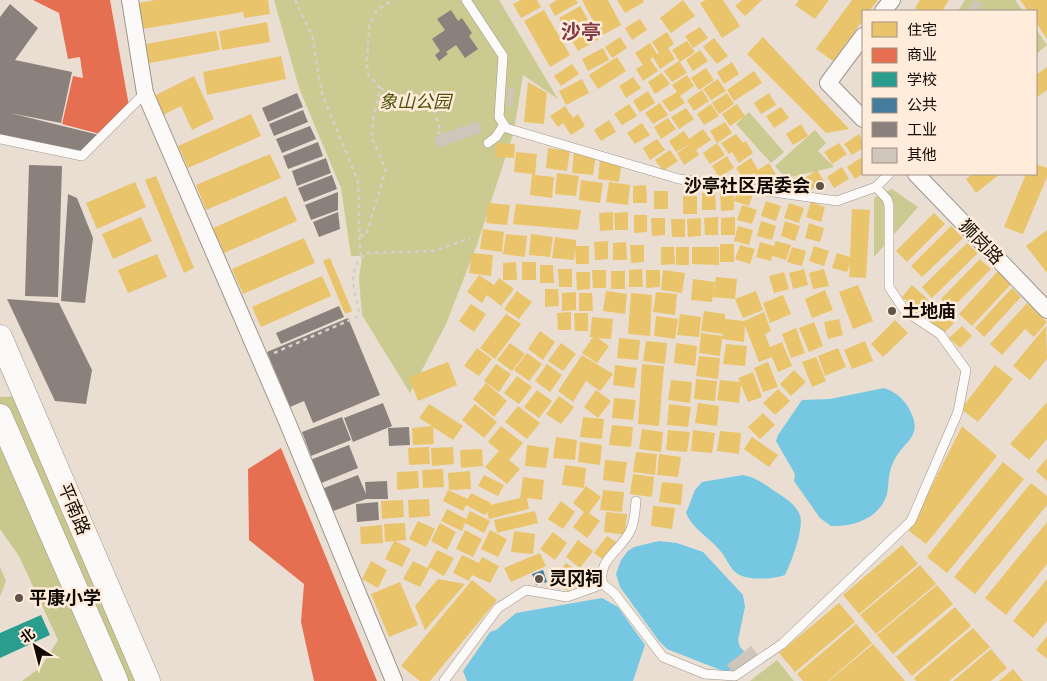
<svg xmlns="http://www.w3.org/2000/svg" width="1047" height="681" font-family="Bitter,'Noto Sans SC',serif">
<rect width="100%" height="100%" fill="#eaded2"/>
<g fill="#cbca91">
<path d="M274,0H499L558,99L523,75L514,131L478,242L446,324L410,393L362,315L359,279L362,256H351L341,188L299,88Z"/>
<path d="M965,0H1015L1023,11H958Z"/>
<path d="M1036,29L1047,45L1036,54Z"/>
<path d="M749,112L784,152L771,163L736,124Z"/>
<path d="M815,130L826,143L818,151L834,167L786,178L775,166Z"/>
<path d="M892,189L918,207L874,257V198Z"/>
<path d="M0,567L6,581L0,597Z"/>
<path d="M777,660L794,681H750Z"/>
</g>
<path fill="#c8c78d" d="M25,396L148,681H22L41,667L58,640L19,556L0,529V397Z"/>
<g fill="#76c7e1">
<path d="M884,388C895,392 902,397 908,407C926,438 903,439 893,463C888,473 889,484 887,494C880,518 854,527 831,526L820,518L794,481L795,474L776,441L778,435L802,400L830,399Z"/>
<path d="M743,475C757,478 765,484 776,492C785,498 794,503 799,513C806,525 791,563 785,575C774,579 753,580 742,576C731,572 728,561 722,553C711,538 693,530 686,513L695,490L702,482Z"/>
<path d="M659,541L677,543L703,552L743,595L745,607L738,640L740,647L750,658L737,670L723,671L667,649L659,641L620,587L616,574L621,560L628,551L634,547Z"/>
<path d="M602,598L618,607L645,645L633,681H467L463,671L490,632L496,630L516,613Z"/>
</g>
<g fill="#e9c46a">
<path d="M155,0H268L270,14L244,18L243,12L137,30L133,4Z"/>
<path d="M521,0H537L541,7L521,18L513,4Z"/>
<path d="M557,0H576L578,3L555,16L549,5Z"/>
<path d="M582,0H608L621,25L601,36Z"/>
<path d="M617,0H643L644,2L625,13Z"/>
<path d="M683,0L695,16L671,33L660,18Z"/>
<path d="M706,0H723L740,26L722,38L700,3Z"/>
<path d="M742,0H762L745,16L735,6Z"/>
<path d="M799,0H829L815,19L795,5Z"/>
<path d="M852,0H878L869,11H863V20L833,61L816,49Z"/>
<path d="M920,0H949L942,11H920L915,8Z"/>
<path d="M1020,0H1047V39L1036,23V11H1028Z"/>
<path d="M580,6L599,39L578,51L559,18Z"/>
<path d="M544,10L570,55L550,67L524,21Z"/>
<path d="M640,19L647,30L632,40L625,28Z"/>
<path d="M267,22L270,42L222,50L219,31Z"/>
<path d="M700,27L708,38L693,48L685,36Z"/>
<path d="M216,31L220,50L144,64L141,45Z"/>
<path d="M667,32L674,44L668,48L675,59L660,69L653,57L650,59L658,71L643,81L636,69L643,65L635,53L650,43L657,54L659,53L652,42Z"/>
<path d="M620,37L627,48L612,58L605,47Z"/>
<path d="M763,37L849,129L826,133L747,54Z"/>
<path d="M714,38L728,56L717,64L703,47Z"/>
<path d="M687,41L695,52L680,62L672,50Z"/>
<path d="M603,48L609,60L588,71L582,59Z"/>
<path d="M700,50L708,61L693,71L686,60Z"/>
<path d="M281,56L286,79L207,95L203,72Z"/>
<path d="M617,57L626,71L598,89L589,75Z"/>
<path d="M679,61L687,73L672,82L664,71Z"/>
<path d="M732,62L739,74L724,84L717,72Z"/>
<path d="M572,64L579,74L561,86L554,76Z"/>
<path d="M1047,67V90L1037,97L1036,75Z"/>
<path d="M706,68L714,80L699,90L691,78Z"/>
<path d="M754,71L762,83L734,101L727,90Z"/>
<path d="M662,73L670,84L655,94L648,82Z"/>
<path d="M687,75L694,86L680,96L685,103L670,112L662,101L677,92L672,85Z"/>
<path d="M194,76L214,119L192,130L181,106L161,116L152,97Z"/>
<path d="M633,77L641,88L626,98L619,86Z"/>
<path d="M582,79L589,93L566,105L559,91Z"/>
<path d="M718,79L726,91L711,100L703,89Z"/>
<path d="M528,82L547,93L544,124L524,122Z"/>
<path d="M702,90L709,101L694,111L687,100Z"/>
<path d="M648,91L655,103L640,112L633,101Z"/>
<path d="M727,93L734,104L719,114L712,103Z"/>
<path d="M769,93L776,105L761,114L754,103Z"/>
<path d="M660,103L668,115L653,124L645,113Z"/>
<path d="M629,104L637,116L622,125L614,114Z"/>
<path d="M711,104L719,116L704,125L697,114Z"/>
<path d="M737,104L745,116L730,126L722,114Z"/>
<path d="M565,106L573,118L578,114L585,126L571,135L563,123L558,127L550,116Z"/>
<path d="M781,107L789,118L774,128L766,116Z"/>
<path d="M686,108L694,119L679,129L671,117Z"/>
<path d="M251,114L261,136L188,168L178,146Z"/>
<path d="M668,118L676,129L661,139L654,127Z"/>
<path d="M609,120L616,132L601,141L594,130Z"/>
<path d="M725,122L732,133L717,143L710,131Z"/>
<path d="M642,123L650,135L635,144L627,133Z"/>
<path d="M801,124L808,136L793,145L786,134Z"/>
<path d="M703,129L711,140L696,150L699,155L684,165L677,153L692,143L676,152L669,141L684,131L689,139Z"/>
<path d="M736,134L743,143L746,141L753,153L739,163L732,152L729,154L721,143Z"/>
<path d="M859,134L863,141V148L852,155L844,144Z"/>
<path d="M657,139L665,150L650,160L643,148Z"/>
<path d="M496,143L515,144L514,158L495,157Z"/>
<path d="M717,143L725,155L710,164L703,153Z"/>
<path d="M839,143L847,154L832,164L824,152Z"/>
<path d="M548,148L570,151L567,171L546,168Z"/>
<path d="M670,150L678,161L663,171L655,160Z"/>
<path d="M516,152L537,154L535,175L554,177L552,198L530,195L532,174L514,172Z"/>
<path d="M574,152L596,155L593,175L572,173Z"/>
<path d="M270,154L281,178L206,210L196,185Z"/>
<path d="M727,156L734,168L719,177L712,166Z"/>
<path d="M862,157L863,173L855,179L847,167Z"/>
<path d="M751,158L758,170L769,163L776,175L761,184L754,173L743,179L736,168Z"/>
<path d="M600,159L622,161L619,182L598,179Z"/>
<path d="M1036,164L1047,168V177L1023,234L1004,227L1026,174H1036Z"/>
<path d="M842,167L849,179L834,188L827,177Z"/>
<path d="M817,170L824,181L809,191L806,187L793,196L786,184L800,174L803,179Z"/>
<path d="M557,173L579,176L576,196L555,194Z"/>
<path d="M972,174H1000L976,193L966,179Z"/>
<path d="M156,176L194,268L184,273L145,180Z"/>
<path d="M581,180L603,183L600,203L579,200Z"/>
<path d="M135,182L146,207L97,229L86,203Z"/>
<path d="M609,182L630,185L628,205L606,202Z"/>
<path d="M646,185L647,203H633V186Z"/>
<path d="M739,186L754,191L749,206L734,201Z"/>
<rect x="654" y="191" width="14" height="18"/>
<path d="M715,192L716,210H702V193Z"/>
<path d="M734,192V210L721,211L720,193Z"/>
<path d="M286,196L297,221L224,253L213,228Z"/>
<rect x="683" y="196" width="14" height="18"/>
<path d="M766,201L781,206L776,221L761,216Z"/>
<path d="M811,202L825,207L821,222L806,217Z"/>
<path d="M488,203L510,205L507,225L486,223Z"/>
<path d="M789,203L804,208L799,223L784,218Z"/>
<path d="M516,204L581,210L578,230L513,224Z"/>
<path d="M742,205L757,210L752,224L737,220Z"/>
<path d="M852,209L870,210L866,278L849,277L850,264L847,272L832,268L837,253L850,257Z"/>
<path d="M613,212V230L600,231L599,213Z"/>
<path d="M628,212V230H615L614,213Z"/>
<path d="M934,213L945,224L907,262L896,251Z"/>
<path d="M634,215H647V232L634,233Z"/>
<path d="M141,217L152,241L113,259L102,234Z"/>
<path d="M718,217V235H705L704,218Z"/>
<path d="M735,217V235H721V218Z"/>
<path d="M651,218H665V235L652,236Z"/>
<path d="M701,218V236L688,237L687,219Z"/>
<path d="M671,219H685V237H672Z"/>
<path d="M761,221L776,226L772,240L757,236Z"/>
<path d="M785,221L800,226L795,241L781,236Z"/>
<path d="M809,223L824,228L820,242L805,238Z"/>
<path d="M738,226L753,230L749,245L734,241Z"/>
<path d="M951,226L963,238L922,277L911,266Z"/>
<path d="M483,229L504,232L502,252L480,249Z"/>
<path d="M1047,230V273L1026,246Z"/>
<path d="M506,234L527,236L525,257L503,254Z"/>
<path d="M531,234L553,237L550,257L529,255Z"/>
<path d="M555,237L576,240V246H589V264H576L575,248L574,260L552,258Z"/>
<path d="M304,238L315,263L243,294L232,269Z"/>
<path d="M608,241V259L595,260L594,242Z"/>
<path d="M776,241L791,245L786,260L772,256L771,261L756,257L760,242L774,246Z"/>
<path d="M626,242L627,260H613V243Z"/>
<path d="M967,243L978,253L932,298L922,287Z"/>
<rect x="720" y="244" width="14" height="18"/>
<path d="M630,245H644V262L631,263Z"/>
<path d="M740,245L755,249L750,264L735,259Z"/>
<path d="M814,246L829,251L824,266L809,261Z"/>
<path d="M661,247H674L675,264L661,265Z"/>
<rect x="676" y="247" width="13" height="18"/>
<path d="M692,247H719V265L692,264Z"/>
<path d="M792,247L806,251L802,266L787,262Z"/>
<path d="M472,253L493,255L491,276L469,273Z"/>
<path d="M157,254L167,277L128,293L118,270Z"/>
<path d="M330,258L352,311L345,314L323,261Z"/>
<path d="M980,259L991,269L951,309L941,299Z"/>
<path d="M516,262L517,280H503V263Z"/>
<rect x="522" y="262" width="14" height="18"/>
<path d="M540,265H553L554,283H540Z"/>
<path d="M558,269H572V287H559Z"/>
<path d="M642,269L643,287H629V270Z"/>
<path d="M804,269L808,285L793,289L789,273Z"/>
<path d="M824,269L829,286L813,289L809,273Z"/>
<path d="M592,270H606V288H593Z"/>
<path d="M646,270H660V287L646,288Z"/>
<path d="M663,270L685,273L682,293L661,290Z"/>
<rect x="611" y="271" width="14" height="18"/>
<path d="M998,271L1012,283L972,326L959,314Z"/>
<path d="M576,272H590V289L577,290Z"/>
<path d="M784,272L789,289L774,293L769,276Z"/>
<path d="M479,275L494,285L499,278L514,289L501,306L487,295L482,303L467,292Z"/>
<path d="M322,276L331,296L261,327L252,307Z"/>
<path d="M716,277L737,279L735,299L713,297Z"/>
<path d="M693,279L715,282L712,302L691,300Z"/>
<path d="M858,285L873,321L853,329L839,292Z"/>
<path d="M912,285L954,323L943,334L902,297Z"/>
<path d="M1012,288L1021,297L984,337L975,328Z"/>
<path d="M545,289H558L559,306L545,307Z"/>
<path d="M825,290L833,310L812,318L805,299Z"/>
<path d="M517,291L532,302L519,319L504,309Z"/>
<path d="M606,291L627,294L625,314L603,311Z"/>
<path d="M756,291L763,310L743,318L735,299Z"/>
<path d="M576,292V310L562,311V293Z"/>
<path d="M656,292L677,294L675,315L653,312Z"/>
<path d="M579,293H592L593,311H579Z"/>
<path d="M631,293L652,295L650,336L628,334Z"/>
<path d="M783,295L791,314L770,323L763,303Z"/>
<path d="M1027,303L1047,322L1034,337L1025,329L1002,355L990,344Z"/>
<path d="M471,304L486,314L474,332L459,321Z"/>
<path d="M704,311L725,314V319L744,321L764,312L771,331L765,334L770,347L782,342L792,366L778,372L772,357L759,362L745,326L744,342L722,339L720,356L699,353L701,333L723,336V334L701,331Z"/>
<path d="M571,312V330H558L557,313Z"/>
<path d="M574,313H588V331H575Z"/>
<path d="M506,314L521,324L495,359L480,348Z"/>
<path d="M680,314L701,317L699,337L677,335Z"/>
<path d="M656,316L678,319L675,339L654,336Z"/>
<path d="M592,317L613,319L611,339L598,338L609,346L597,363L582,353L593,337H590Z"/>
<path d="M839,319L843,335L828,339L824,322Z"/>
<path d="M895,320L908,333L883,357L871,344Z"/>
<path d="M814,322L823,346L809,352L799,328Z"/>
<path d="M962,326L972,336L960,348L949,338Z"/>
<path d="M1046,326L1047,359L1030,380L1013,366Z"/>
<path d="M796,328L805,353L791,358L782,334Z"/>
<path d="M540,331L555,342L543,360L528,349Z"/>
<path d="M619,338L640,340L638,360L617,358Z"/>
<path d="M646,341L667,343L665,364L643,361Z"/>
<path d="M865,341L873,361L852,369L844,350Z"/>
<path d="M510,343L525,354L512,371L497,360Z"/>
<path d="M561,343L576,354L563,371L548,361Z"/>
<path d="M676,343L697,346L695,366L674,363Z"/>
<path d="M726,344L747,346L745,366L723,364Z"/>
<path d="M477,348L492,359L479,376L464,366Z"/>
<path d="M838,348L846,367L825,376L818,356Z"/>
<path d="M527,353L542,364L529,381L514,370Z"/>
<path d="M582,355L613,374L600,391L586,381L573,402L558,391Z"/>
<path d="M699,356L720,358L718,379L696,376Z"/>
<path d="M816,357L826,381L812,387L802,362Z"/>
<path d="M448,362L457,385L418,401L409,377Z"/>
<path d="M768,362L778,387L763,392L754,368Z"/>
<path d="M496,364L511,374L499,392L484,381Z"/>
<path d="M547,364L562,375L550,392L535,381Z"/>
<path d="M642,364L664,366L659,426L638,424Z"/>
<path d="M615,365L637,368L634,388L613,385Z"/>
<path d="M995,365L1013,379L978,422L961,409Z"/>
<path d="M794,370L806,382L791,396L780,384Z"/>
<path d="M753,372L762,397L748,402L741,385L739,403L717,400L720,380L740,382L738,378Z"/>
<path d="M517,376L532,387L519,404L504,393Z"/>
<path d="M696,379L717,381L715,401L694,399Z"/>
<path d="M671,380L692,382L690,403L668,400Z"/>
<path d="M486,383L507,401L494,417L473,399Z"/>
<path d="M778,389L790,401L775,415L763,403Z"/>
<path d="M537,390L552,401L539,418L524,407Z"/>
<path d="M596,390L611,401L598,418L584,407Z"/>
<path d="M559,396L574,407L561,424L546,414Z"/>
<path d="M614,398L636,400L633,420L612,418Z"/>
<path d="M1047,402V439L1029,460L1010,444Z"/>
<path d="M698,403L719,406L717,426L695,423Z"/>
<path d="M429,404L463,426L453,440L433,427L434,444L413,445L412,428L432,426L419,418Z"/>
<path d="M475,404L497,422L484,438L462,420Z"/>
<path d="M669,404L691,407L688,427L667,425Z"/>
<path d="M518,406L540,423L527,439L505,422Z"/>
<path d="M763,413L775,425L760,439L748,427Z"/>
<path d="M583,417L604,419L602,439L580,437Z"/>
<path d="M612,425L633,427L631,447L609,445Z"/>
<path d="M501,426L523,443L509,460L520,469L507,484L485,467L499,451L488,442Z"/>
<path d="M962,426L997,456L926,544L909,531Z"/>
<path d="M642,429L663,432L661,452L639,449Z"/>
<path d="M668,430L690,432L687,452L666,450Z"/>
<path d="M693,430L715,433L712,453L691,451Z"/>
<path d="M720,431L741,433L739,454L717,451Z"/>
<path d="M556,437L577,440L575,460L553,458Z"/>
<path d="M752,437L778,455L769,467L744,449Z"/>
<path d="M580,442L602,445L600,465L578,462Z"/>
<path d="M527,445L549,448L546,468L525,466Z"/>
<path d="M429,447L430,464L409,465L408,448Z"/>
<path d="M453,447L454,464L432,466L431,448Z"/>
<path d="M482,449L483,466L461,468L460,450Z"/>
<path d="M636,452L657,454L655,475L633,472Z"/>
<path d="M659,454L681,457L678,477L657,475Z"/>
<path d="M1047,458V481L1036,471Z"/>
<path d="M605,460L627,462L624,483L603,480Z"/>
<path d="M1003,462L1024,479L947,573L927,557Z"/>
<path d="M565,465L586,468L584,488L562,485Z"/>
<path d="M443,469L444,487L423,488L422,470Z"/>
<path d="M418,471L419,488L397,490V472Z"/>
<path d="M470,471L471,489L449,490L448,473Z"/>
<path d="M633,474L654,477L652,497L630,494Z"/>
<path d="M484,475L504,485L498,496L478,486Z"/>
<path d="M523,477L544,480L542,500L527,498L529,509L489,519L487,512L485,515L466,505L463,511L443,501L448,490L468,499L471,493L491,503L490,505L520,498Z"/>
<path d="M662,482L683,484L681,505L659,502Z"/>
<path d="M1031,483L1047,496V505L975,594L954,577Z"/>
<path d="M586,486L601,497L589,513L600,521L587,538L573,527L584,512L573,503Z"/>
<path d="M603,490L624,492L622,512L600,510Z"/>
<path d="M429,499L430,516L409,518L408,500Z"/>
<path d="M403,500L404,517L382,519L381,501Z"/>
<path d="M561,501L575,512L563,529L548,519Z"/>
<path d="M653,506L675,508L672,529L651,526Z"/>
<path d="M447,509L466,519L470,511L490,521L484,533L465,523L462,531L441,521Z"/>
<path d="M535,511L538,523L497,533L494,520Z"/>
<path d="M606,512L627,514L625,535L604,532Z"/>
<path d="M418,521L435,529L426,547L409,539Z"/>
<path d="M1047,522V564L1006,615L985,598Z"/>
<path d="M405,523L406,540L395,541L411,549L402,567L385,559L394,541L385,542L384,524Z"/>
<path d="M440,523L456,532L447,550L431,541Z"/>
<path d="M382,525L383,543L361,544L360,527Z"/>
<path d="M465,530L482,539L473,557L456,549Z"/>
<path d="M490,530L507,539L498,557L481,549Z"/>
<path d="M514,531L535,534L533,554L511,552Z"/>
<path d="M553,532L567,543L555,560L540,549Z"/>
<path d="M607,536L622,546L609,564L594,553Z"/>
<path d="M578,540L593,551L580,568L566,557Z"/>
<path d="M902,545L918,564L859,614L843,595Z"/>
<path d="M437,550L454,558L444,576L430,568L420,587L403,579L413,561L427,568Z"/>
<path d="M540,553L546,566L511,582L504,568Z"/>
<path d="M462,555L479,563L482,557L499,566L490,583L472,575L469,581L453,573Z"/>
<path d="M371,561L387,570L378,588L362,579Z"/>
<path d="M566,563L581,573L568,591L553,580Z"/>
<path d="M920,565L936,584L876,634L860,615Z"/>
<path d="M438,579L465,584L425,630L415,606Z"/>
<path d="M1047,579V621L1033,638L1013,621Z"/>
<path d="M472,580L497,600L430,681H420L401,666Z"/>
<path d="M400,582L418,625L389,637L371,594Z"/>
<path d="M937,585L953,604L893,654L877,635Z"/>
<path d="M839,603L855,622L795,672L779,653Z"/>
<path d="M955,607L971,626L912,676L896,657Z"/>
<path d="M856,624L872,643L828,681H803L797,674Z"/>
<path d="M973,628L990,647L949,681H916L914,678Z"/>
<path d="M1047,636V659L1036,650Z"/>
<path d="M873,644L905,681H829Z"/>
<path d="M991,649L1007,668L991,681H953Z"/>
<path d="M1013,669L1023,681H999Z"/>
</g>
<g fill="#e76f51">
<path d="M33,0H110L129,106L100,134L62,124L73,76L83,78L80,57L68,59L59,13Z"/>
<path d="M281,448L377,681H314L301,622L304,584L249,540L248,469Z"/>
</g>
<path fill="#2a9d8f" d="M41,615L50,635L0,658V633Z"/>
<path fill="#457b9d" d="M543,570L547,582L536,585L532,574Z"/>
<g fill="#8a817c">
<path d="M10,4L38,28L15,60L72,72L61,123L10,113L99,135L80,154L0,136V17Z"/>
<path d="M451,10L458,21L462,18L472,33L469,36L478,49L465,58L456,45L446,52L448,54L439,61L435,55L440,51L432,39L445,30L437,19Z"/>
<path d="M297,93L303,107L268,122L262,108Z"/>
<path d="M303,110L308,122L274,136L269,124Z"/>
<path d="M310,126L316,139L282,153L276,139Z"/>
<path d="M318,142L323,156L288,169L283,156Z"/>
<path d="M326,158L331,173L297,186L292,171Z"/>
<path d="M29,165L62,166L58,297L25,296Z"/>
<path d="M332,175L337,189L304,202L298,188Z"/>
<path d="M338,192V210L311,220L305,205Z"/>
<path d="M68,194L77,198L93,238L85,303L61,301Z"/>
<path d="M338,212L340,229L319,237L313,222Z"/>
<path d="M7,299L59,303L92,370L86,404L55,401Z"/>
<path d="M339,306L344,317L281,344L276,333Z"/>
<path d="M348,318L380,395L313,423L304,401L290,407L267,352Z"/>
<path d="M383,403L392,426L353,442L344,418Z"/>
<path d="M342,417L351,440L311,456L302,432Z"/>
<path d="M409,427L410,445L389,446L388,428Z"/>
<path d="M349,445L358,468L319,484L310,460Z"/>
<path d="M358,475L366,494L365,482L387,481L388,499H366L328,513L319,490Z"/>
<path d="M378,502L379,520L357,522L356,504Z"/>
</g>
<g fill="#cfc5bb">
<path d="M975,0L982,5L977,11H966Z"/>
<path d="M509,87L514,88L513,107L507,106Z"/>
<path d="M478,121L482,132L438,148L434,137Z"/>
<path d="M751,646L759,656L735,674L727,665Z"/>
</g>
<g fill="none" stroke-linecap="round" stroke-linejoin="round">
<defs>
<g id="lane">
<path d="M466,0L503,56L499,117L506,128L679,179L837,201L876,187L889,174"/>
<path d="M0,139L82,156L145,93"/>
<path d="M488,143L496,137L503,126"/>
<path d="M603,584C596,559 623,550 631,529C635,521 635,510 636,501"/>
<path d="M444,681L498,608L526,590L567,597L603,584L615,594L663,657L705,674L735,676L782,644L911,521L958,412L966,370L940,334L905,311L889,287V205L887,199L876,187"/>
</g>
<g id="street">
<path d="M130,0L145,93L286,419L394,681"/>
<path d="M883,11L892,0"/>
<path d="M863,36L828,83L863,119"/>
<path d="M916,174L1047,310"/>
</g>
<g id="secondary">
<path d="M0,337L148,681"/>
<path d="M0,416L116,681"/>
</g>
</defs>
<use href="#lane" stroke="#9e958c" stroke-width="10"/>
<use href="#street" stroke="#9e958c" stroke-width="18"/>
<use href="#secondary" stroke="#9e958c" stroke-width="25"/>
<g stroke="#d4d0cc" stroke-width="2.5" stroke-dasharray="4 4" stroke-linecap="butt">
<path d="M295,0L312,35L322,94L358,181L360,253L362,256"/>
<path d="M380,88L413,101L415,104"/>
<path d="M432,95L430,97L441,132L436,134"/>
<path d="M360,235L365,236L367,232L386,169L372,139L373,119L380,88L368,74L367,63L369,25L377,10L393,0"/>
<path d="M274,353L357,317L359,313C355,291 345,268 367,253L435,251L470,238"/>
</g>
<use href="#lane" stroke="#fcfaf8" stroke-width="9"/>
<use href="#street" stroke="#fcfaf8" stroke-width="16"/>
<use href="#secondary" stroke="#fcfaf8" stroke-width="24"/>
</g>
<g fill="#5e544c" stroke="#ffecdb" stroke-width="2">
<circle cx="820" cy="186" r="5"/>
<circle cx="892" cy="311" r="5"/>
<circle cx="539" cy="579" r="5"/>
<circle cx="19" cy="598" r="5"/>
</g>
<g text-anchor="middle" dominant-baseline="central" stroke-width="5" stroke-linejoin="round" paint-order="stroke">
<g font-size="18" font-style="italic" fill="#4f530a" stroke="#ffecdb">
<text x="415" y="102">象山公园</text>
</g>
<g font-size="18" font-weight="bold" fill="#120a04" stroke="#ffecdb" text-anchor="start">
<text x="810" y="186" text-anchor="end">沙亭社区居委会</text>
<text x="902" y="311">土地庙</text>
<text x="549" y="579">灵冈祠</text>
<text x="29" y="598">平康小学</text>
</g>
<g font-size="18" fill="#120a04" stroke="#ffecdb">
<text transform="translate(981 242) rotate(46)">狮岗路</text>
<text transform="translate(74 509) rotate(67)">平南路</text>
</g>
<g font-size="20" font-weight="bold" fill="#823945" stroke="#ffecdb">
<text x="581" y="32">沙亭</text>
</g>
</g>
<rect x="862" y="10" width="175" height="165" fill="#ffecdb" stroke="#a09285"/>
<rect x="872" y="22" width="25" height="15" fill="#e9c46a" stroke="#a09285"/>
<text x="907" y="35" font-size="15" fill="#120a04">住宅</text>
<rect x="872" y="48" width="25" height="15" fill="#e76f51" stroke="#a09285"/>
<text x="907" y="60" font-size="15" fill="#120a04">商业</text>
<rect x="872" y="72" width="25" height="15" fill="#2a9d8f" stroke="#a09285"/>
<text x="907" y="85" font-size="15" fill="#120a04">学校</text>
<rect x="872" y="98" width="25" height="15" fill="#457b9d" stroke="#a09285"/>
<text x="907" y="110" font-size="15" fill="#120a04">公共</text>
<rect x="872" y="122" width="25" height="15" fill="#8a817c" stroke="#a09285"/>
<text x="907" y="135" font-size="15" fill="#120a04">工业</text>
<rect x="872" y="148" width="25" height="15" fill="#cfc5bb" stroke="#a09285"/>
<text x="907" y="160" font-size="15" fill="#120a04">其他</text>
<g transform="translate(35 646) rotate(324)" stroke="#ffecdb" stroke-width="4" paint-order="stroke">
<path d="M0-4L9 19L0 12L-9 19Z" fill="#120a04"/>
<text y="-8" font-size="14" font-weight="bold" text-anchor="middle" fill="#120a04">北</text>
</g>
</svg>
